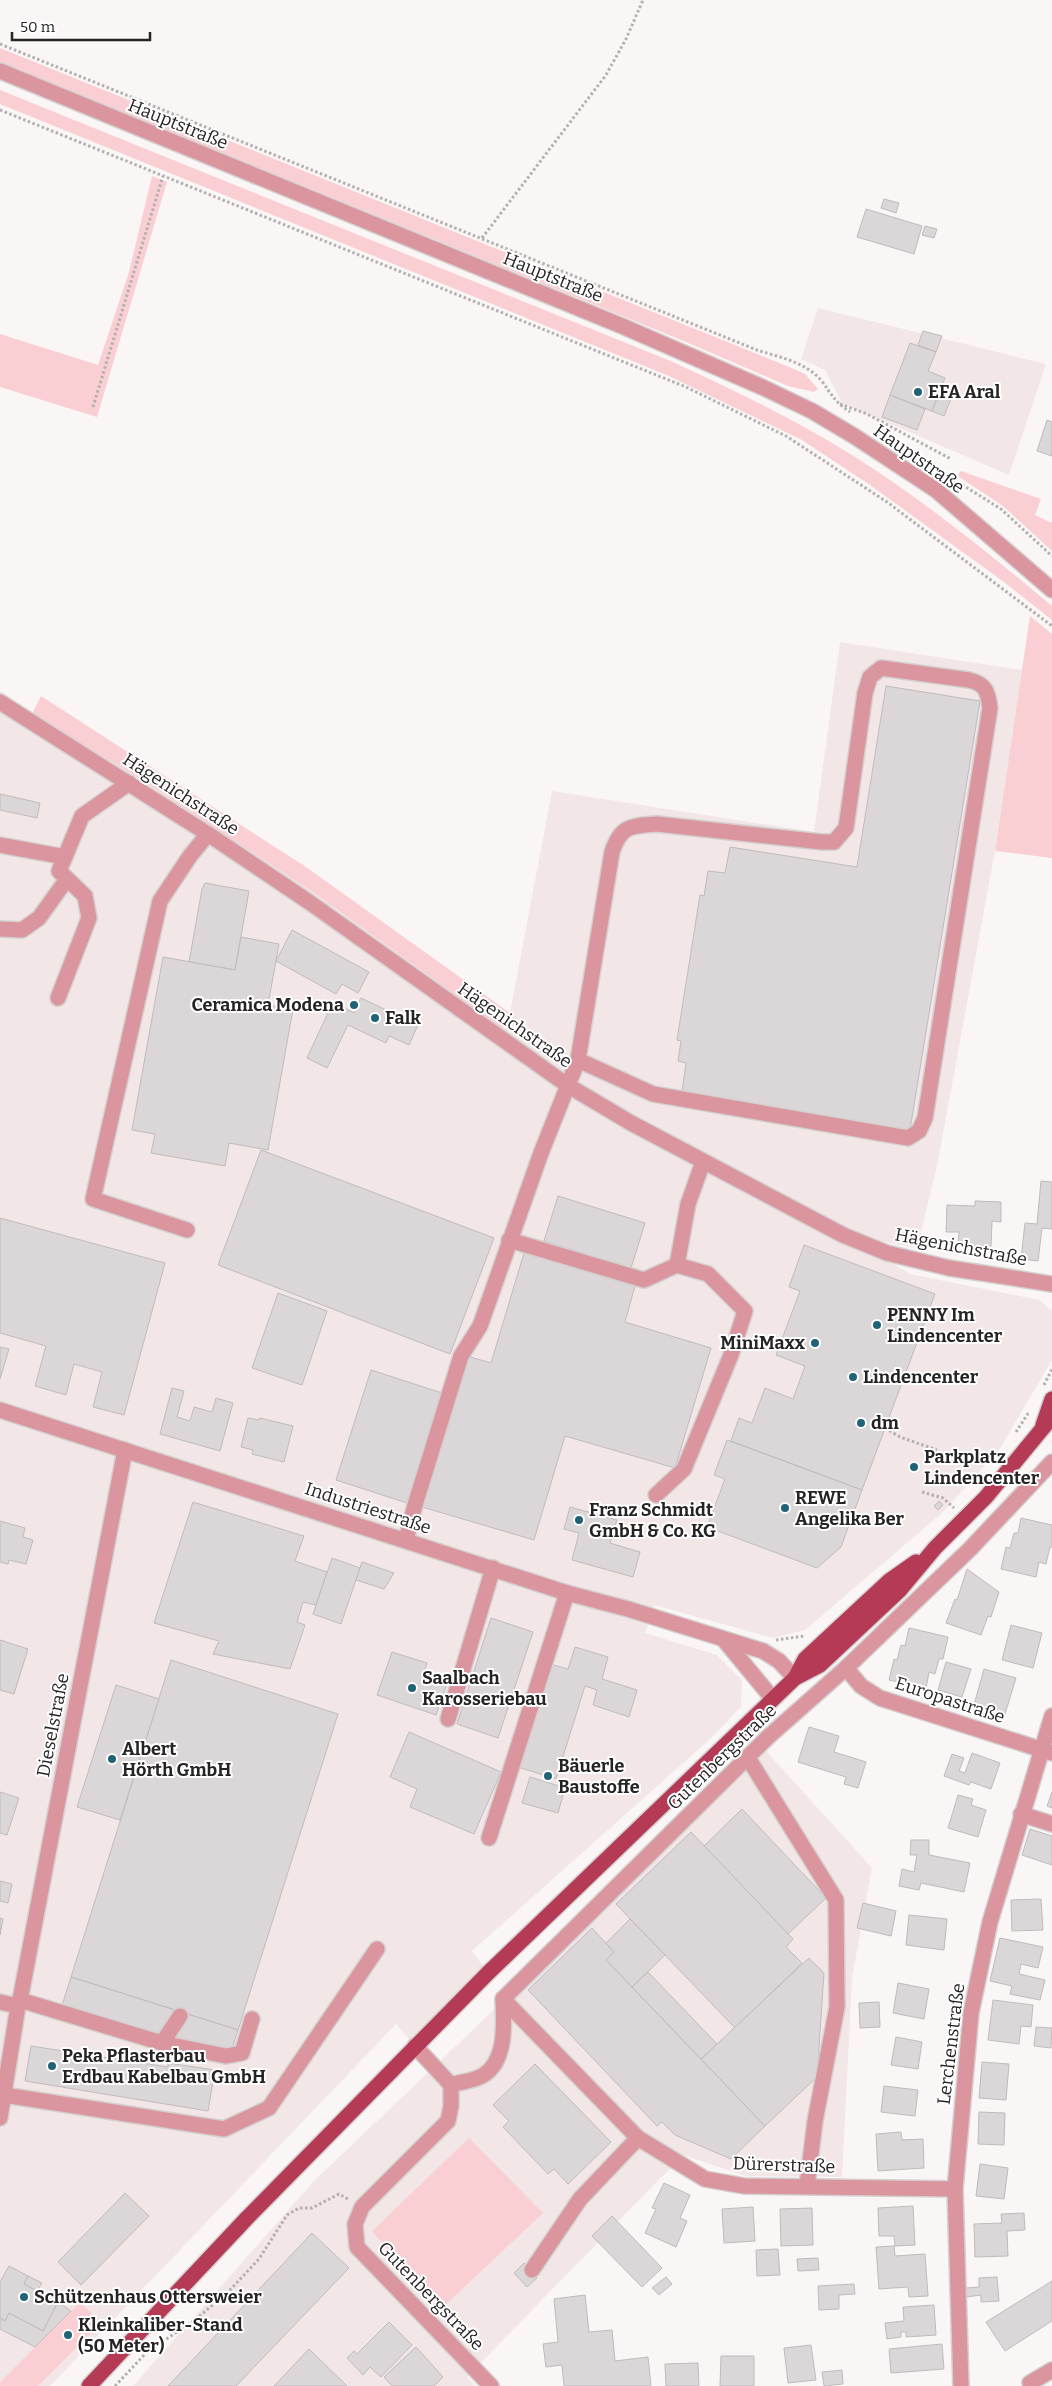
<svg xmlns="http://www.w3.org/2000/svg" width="1052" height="2386" font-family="Bitter,serif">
<rect width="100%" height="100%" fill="#faf6f6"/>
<g fill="#f3e6e7">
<path d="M818,308L1046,364L1009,475L842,403L825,370L801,359Z"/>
<path d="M840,642L1022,670L995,851L937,1166L917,1248L848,1235L910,1274L1039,1300L1052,1311V1360L999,1450L942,1513L805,1630L773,1638L654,1605L645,1633L717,1655L742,1680L741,1707L709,1740L472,1951L488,1973L415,2046L396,2024L50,2386H0V691L32,714L142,780L314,893L503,1029L510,1013L552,791L814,832Z"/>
<path d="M766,1751L872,1868L852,1978L842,2177L746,2176L683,2155L467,2377L475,2386H133L315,2180Z"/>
</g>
<g fill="#facfd4">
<path d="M0,48L794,369L805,374L818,389L814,392L788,386L686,342L0,62Z"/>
<path d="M0,90L673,362C735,391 797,420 855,457C923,500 990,554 1052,606V620L1004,582L870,485L802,440L669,376L0,104Z"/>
<path d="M152,176L167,182L97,417L0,387V334L98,365L129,272Z"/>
<path d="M961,471L1041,499L1035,515L1052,523V551L1003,506L959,477L958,474Z"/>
<path d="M1030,616L1052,634V858L995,851Z"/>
<path d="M41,696L306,867L510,1013L503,1029L314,893L142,780L32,714Z"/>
<path d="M469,2138L543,2213L440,2310L372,2231Z"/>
<path d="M80,2302L101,2323L38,2386H0V2382Z"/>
</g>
<g fill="#dbd7d8" stroke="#bfbbbc">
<path d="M884,199L899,203L896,213L881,208Z"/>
<path d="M866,209L922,226L914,254L857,237Z"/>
<path d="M925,226L937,229L934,238L922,235Z"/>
<path d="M923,331L942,336L936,352L918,345Z"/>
<path d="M910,343L936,352L928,371L945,378L932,411L890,395Z"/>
<path d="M942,386L954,391L944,416L932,411Z"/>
<path d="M890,395L925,409L917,430L882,417Z"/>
<path d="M1047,420L1052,422V456L1037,451Z"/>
<path d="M886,686L980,701L910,1130L682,1093L686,1063L678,1061L681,1041L677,1040L700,895L704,896L708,871L725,873L730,847L857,867Z"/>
<path d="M0,794L40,803L37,818L0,810Z"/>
<path d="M205,883L249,891L235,970L189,962L202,889Z"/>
<path d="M292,930L369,972L358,993L342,984L336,994L276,961Z"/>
<path d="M241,937L279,944L268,1005L293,1009L268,1150L229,1143L225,1166L151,1153L155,1134L132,1130L163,957L235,970Z"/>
<path d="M361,998L418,1025L409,1045L389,1036L386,1043L348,1025L327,1068L307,1058L333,1002L354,1013Z"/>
<path d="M261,1150L494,1238L450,1354L218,1265Z"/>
<path d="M1041,1181L1052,1182V1229L1042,1228L1038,1261L1021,1259L1025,1223L1037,1224Z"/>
<path d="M558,1196L645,1223L631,1268L544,1241Z"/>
<path d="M975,1201L1001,1202V1222L992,1221L991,1246L958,1245L959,1232H946L947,1205L975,1206Z"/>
<path d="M0,1218L165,1263L124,1415L93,1407L102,1372L74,1364L66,1395L35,1386L46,1346L0,1333Z"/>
<path d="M804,1245L935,1294L862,1490L731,1441L739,1418L752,1423L765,1388L793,1399L805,1366L776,1355L800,1291L789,1287Z"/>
<path d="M524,1253L635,1286L625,1322L711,1348L675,1468L565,1436L534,1540L422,1507L467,1356L491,1363Z"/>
<path d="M278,1293L327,1311L302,1385L252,1368Z"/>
<path d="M0,1347L9,1349L0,1379Z"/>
<path d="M371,1370L442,1393L407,1503L336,1480Z"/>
<path d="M172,1388L184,1391L177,1417L190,1421L194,1407L212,1412L216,1398L233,1403L220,1451L160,1434Z"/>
<path d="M248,1418L259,1420L260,1418L293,1426L284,1462L252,1454L253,1450L241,1447Z"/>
<path d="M727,1440L862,1490L841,1547L817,1568L707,1527L725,1479L714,1475Z"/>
<path d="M939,1501L943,1505L938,1510L934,1506Z"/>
<path d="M193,1502L304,1536L295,1561L327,1572L316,1605L303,1602L297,1622L305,1625L290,1669L213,1654L219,1641L154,1623Z"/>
<path d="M570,1507L617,1520L610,1543L640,1552L633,1577L572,1560L579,1533L564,1529Z"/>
<path d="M1021,1518L1052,1525V1547H1050L1046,1564L1039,1562L1036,1577L1001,1569L1006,1547L1010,1548L1014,1533H1018Z"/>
<path d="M0,1521L25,1528L23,1537L33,1540L26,1564L9,1560L8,1564L0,1562Z"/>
<path d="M332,1558L360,1568L341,1624L313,1614Z"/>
<path d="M362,1562L394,1573L384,1589L356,1580Z"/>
<path d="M967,1569L999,1592L991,1617L988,1616L981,1635L946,1623L955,1599L957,1600Z"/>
<path d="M491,1618L533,1632L498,1738L457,1724Z"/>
<path d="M1011,1625L1042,1633L1033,1668L1002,1660Z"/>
<path d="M909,1628L948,1637L943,1659H939L935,1674L929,1672L926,1688L889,1680L894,1659L897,1660L901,1645L905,1646Z"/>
<path d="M0,1640L28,1649L14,1694L0,1690Z"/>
<path d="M575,1647L608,1657L602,1679L637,1690L629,1717L593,1705L597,1690L585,1686L556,1779L518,1767L550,1664L568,1669Z"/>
<path d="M392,1652L427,1663L424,1673L448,1681L436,1715L377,1695Z"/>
<path d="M171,1660L338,1714L238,2030L71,1977Z"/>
<path d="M946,1662L971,1669L962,1697L938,1690Z"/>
<path d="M984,1669L1016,1678L1005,1714L974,1705Z"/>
<path d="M116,1685L159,1699L120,1820L77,1807Z"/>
<path d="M809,1727L839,1736L834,1752L866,1762L858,1788L844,1784L846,1777L798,1762Z"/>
<path d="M409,1732L501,1772L474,1834L410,1807L417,1789L390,1777Z"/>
<path d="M972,1753L1000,1763L991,1789L971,1782L969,1785L944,1776L952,1754L964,1758L959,1771L965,1773Z"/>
<path d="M530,1777L565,1788L558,1813L522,1803Z"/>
<path d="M0,1792L19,1798L7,1835L0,1833Z"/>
<path d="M1052,1792V1808L1047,1806Z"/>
<path d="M958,1795L973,1799L971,1805L986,1810L978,1837L948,1828Z"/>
<path d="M742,1809L826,1898L788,1934L704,1846Z"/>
<path d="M1030,1829L1052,1836V1865L1022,1855Z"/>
<path d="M691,1832L793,1939L786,1947L802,1963L735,2028L616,1904Z"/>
<path d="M911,1840H929V1855L970,1863L964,1892L921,1883L919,1890L899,1886L902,1869L914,1872L917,1855H910Z"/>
<path d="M0,1881L12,1884L8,1903L0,1901Z"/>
<path d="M1041,1899L1043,1930L1012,1931L1011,1900Z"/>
<path d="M863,1903L896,1911L891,1936L857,1928Z"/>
<path d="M909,1915L947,1919L944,1950L906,1945Z"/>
<path d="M0,1918L3,1919L0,1935Z"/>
<path d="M630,1919L665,1955L632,1987L606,1960L614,1952L606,1943Z"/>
<path d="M592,1928L614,1952L606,1960L765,2126L731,2159L675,2135L662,2122L657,2126L528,1990Z"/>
<path d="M1000,1938L1043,1947L1038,1968L1021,1964L1019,1974L1045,1980L1040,2000L1010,1994L1012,1986L990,1981Z"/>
<path d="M809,1958L824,1973L817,2077L765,2126L701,2059Z"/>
<path d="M648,1972L717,2044L701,2059L632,1987Z"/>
<path d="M71,1977L238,2030L229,2059L59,2015Z"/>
<path d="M898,1983L929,1989L924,2019L893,2013Z"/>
<path d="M993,2000L1033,2005L1031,2027L1021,2026L1019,2044L988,2040Z"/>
<path d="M879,2002L880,2027L860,2028L859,2003Z"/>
<path d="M1036,2027L1052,2028L1051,2048L1034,2046Z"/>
<path d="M896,2037L922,2042L918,2069L891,2065Z"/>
<path d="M31,2046L168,2067V2063L215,2070L208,2111L25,2081Z"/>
<path d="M982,2062L1009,2064L1006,2100L979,2098Z"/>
<path d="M535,2064L611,2142L568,2184L554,2169L548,2174L503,2127L509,2121L493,2105Z"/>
<path d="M884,2086L918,2090L915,2116L881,2112Z"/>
<path d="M979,2112L1005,2113L1004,2145L978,2144Z"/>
<path d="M901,2132L902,2140L923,2139L924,2168L878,2171L876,2134Z"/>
<path d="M980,2164L1008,2168L1004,2199L976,2196Z"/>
<path d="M664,2183L690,2195L680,2218L687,2221L676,2247L645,2233L656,2209L652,2208Z"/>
<path d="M125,2193L149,2216L81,2285L58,2262Z"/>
<path d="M913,2206L915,2245L895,2246L894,2236H879L878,2208Z"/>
<path d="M753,2207L755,2241L724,2243L722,2209Z"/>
<path d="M812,2208L813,2245L781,2246L780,2209Z"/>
<path d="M1024,2213L1025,2230L1007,2231L1008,2256L975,2257L974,2224L1002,2223L1001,2214Z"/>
<path d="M612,2216L662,2268L642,2287L592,2236Z"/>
<path d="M312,2233L349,2268L236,2386H168Z"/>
<path d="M894,2246L895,2256L925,2254L928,2296L909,2297L908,2287L879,2289L876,2247Z"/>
<path d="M778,2249L780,2275L757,2276L756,2250Z"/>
<path d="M818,2258L819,2270L798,2271L797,2259Z"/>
<path d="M524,2263L537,2278L527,2287L514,2273Z"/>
<path d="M9,2266L28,2276L24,2284L58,2302L43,2331L9,2313L5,2321L0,2318V2282Z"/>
<path d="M28,2276L42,2283L37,2291L24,2284Z"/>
<path d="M666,2277L672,2284L659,2295L652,2288Z"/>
<path d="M997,2277L999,2301L981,2302V2295L967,2297L966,2288L979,2287V2278Z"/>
<path d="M1052,2281V2321L1005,2351L986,2322Z"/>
<path d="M854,2284L855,2294L839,2295V2309L819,2310L818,2286Z"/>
<path d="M585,2295L589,2332L612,2330L615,2361L648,2357L651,2386H564L562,2365L546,2367L543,2344L558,2342L554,2299Z"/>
<path d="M58,2302L71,2311L35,2347L0,2329V2318L5,2321L9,2313L43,2331Z"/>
<path d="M934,2305L936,2335L906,2337V2332H901V2337L887,2339L885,2323L904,2321L903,2307Z"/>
<path d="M389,2322L412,2345L381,2377L370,2367L363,2375L347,2358L354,2351L357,2354Z"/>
<path d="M942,2344L944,2369L891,2373L889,2349Z"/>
<path d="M811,2345L816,2380L788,2383L784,2348Z"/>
<path d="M416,2347L443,2377L434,2386H392L384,2377Z"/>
<path d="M309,2349L347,2386H274Z"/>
<path d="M721,2356H754V2386H720Z"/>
<path d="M698,2363L699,2386H666L665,2364Z"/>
<path d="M842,2370L843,2384L824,2386L822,2372Z"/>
</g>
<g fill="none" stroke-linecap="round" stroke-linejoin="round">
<defs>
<g id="minor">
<path d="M0,71L622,326L762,387L812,411L854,436L936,490L1052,590"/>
<path d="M0,702L208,834L309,902L567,1085L631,1123L843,1235L887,1253L949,1268L1052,1284"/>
<path d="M0,845L65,857"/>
<path d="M0,929L22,930L39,918L67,879"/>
<path d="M58,998L89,918L85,896L59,871L82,816L129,783"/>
<path d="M187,1230L93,1199L160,901L190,856L208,834"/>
<path d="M509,1240L644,1280L677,1265L708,1274L745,1311L731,1355L684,1469L656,1495"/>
<path d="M677,1265L688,1204L703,1162"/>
<path d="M0,1410L567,1593L628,1609L763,1651L779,1661L795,1678"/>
<path d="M406,1540L415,1505L461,1356L480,1326L541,1153L578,1060L612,852C621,825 631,826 657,824L822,842H834L846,828L865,693L870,677L881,668L969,680C986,684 988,692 990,708L925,1118L919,1131L908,1138L653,1094L578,1060"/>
<path d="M725,1641L773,1699"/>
<path d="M846,1668L861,1686L880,1698L1052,1753"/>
<path d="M448,1719L493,1568"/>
<path d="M748,1758L836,1900L837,2007L815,2121L807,2186"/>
<path d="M1021,1814L1052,1824"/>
<path d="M489,1838L567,1593"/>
<path d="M503,1999L638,2138L705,2179L744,2186L955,2189"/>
<path d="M20,2000L162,2043L226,2056L242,2053L252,2019"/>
<path d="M0,2002L18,2006L20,2000L125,1450"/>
<path d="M162,2043L180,2016"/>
<path d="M415,2046L451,2085"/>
<path d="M4,2095L224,2129L269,2108L377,1949"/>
<path d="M0,2118L18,2006"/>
<path d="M532,2270L580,2199L638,2138"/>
<path d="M491,2386L357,2247L355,2224L362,2207L448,2121L451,2106V2085C460,2082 473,2081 482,2076C507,2062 504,2023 503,1999L768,1737L846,1668L970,1549L1052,1462"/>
<path d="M961,2386L955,2189L971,2013L990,1922L1052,1716"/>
<path d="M1031,2386L1030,2383L1052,2370"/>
</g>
<g id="major">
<path d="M1043,1425L1052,1399"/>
<path d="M795,1678L805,1659L889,1581L916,1562"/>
<path d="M89,2386L247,2218L488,1973L795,1678L820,1665L900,1590L935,1548L986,1497L1052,1417"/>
</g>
</defs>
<use href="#minor" stroke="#d4d0d0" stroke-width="18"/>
<use href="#major" stroke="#d4d0d0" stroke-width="18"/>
<g stroke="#b3b0b0" stroke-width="3" stroke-dasharray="2.5 2.5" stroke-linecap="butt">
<path d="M0,44L757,350C779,357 805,362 821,380C832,395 834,401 850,412"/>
<path d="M0,110L686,387L786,436L887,502L1052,626"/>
<path d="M482,238L606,75L626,39L643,0"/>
<path d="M840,404L867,414L951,459"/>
<path d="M93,407L163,176"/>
<path d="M945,474L1001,509L1052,556"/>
<path d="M1044,1385L1052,1369"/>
<path d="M885,1428L900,1437L937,1450"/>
<path d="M1016,1432L1029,1412"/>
<path d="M922,1492L943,1498L954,1508"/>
<path d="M776,1640L804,1636"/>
<path d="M115,2386L147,2352L195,2320L229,2291L259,2259L287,2215L299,2208H312L339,2194L348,2199"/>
</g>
<use href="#minor" stroke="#da959e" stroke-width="15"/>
<use href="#major" stroke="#b43a56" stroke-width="15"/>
</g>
<g fill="#216376" stroke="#fff" stroke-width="2">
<circle cx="918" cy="392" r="5"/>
<circle cx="354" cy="1005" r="5"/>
<circle cx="375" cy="1018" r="5"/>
<circle cx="877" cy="1325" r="5"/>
<circle cx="815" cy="1343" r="5"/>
<circle cx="853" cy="1377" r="5"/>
<circle cx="861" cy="1423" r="5"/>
<circle cx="914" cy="1467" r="5"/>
<circle cx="785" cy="1508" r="5"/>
<circle cx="579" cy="1520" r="5"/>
<circle cx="412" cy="1688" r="5"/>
<circle cx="112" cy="1759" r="5"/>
<circle cx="548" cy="1776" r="5"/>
<circle cx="52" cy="2066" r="5"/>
<circle cx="24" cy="2297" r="5"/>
<circle cx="68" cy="2335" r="5"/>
</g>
<g text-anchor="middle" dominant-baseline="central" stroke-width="4" stroke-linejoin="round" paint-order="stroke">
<g font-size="18" fill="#252323" stroke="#fff">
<text transform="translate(178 124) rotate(22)">Hauptstraße</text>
<text transform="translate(553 277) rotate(22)">Hauptstraße</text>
<text transform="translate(919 459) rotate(35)">Hauptstraße</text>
<text transform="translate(181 794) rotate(33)">Hägenichstraße</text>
<text transform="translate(515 1025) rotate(35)">Hägenichstraße</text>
<text transform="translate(961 1247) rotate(11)">Hägenichstraße</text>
<text transform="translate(368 1508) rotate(18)">Industriestraße</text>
<text transform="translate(950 1700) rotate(18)">Europastraße</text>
<text transform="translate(53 1725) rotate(-79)">Dieselstraße</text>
<text transform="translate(722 1757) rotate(-44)">Gutenbergstraße</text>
<text transform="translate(951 2044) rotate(-83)">Lerchenstraße</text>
<text transform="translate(784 2165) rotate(2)">Dürerstraße</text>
<text transform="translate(431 2296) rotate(46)">Gutenbergstraße</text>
</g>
<g font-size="18" font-weight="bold" fill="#252323" stroke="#fff" text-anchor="start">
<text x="928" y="392">EFA Aral</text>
<text x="344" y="1005" text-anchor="end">Ceramica Modena</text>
<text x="385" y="1018">Falk</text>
<text x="887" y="1315">PENNY Im<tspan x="887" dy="21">Lindencenter</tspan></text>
<text x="805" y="1343" text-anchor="end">MiniMaxx</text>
<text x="863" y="1377">Lindencenter</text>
<text x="871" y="1423">dm</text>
<text x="924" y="1457">Parkplatz<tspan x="924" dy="21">Lindencenter</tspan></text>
<text x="795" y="1498">REWE<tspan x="795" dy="21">Angelika Ber</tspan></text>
<text x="589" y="1510">Franz Schmidt<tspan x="589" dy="21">GmbH &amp; Co. KG</tspan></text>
<text x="422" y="1678">Saalbach<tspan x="422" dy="21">Karosseriebau</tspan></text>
<text x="122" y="1749">Albert<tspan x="122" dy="21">Hörth GmbH</tspan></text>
<text x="558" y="1766">Bäuerle<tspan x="558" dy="21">Baustoffe</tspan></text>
<text x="62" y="2056">Peka Pflasterbau<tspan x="62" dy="21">Erdbau Kabelbau GmbH</tspan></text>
<text x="34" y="2297">Schützenhaus Ottersweier</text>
<text x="78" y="2325">Kleinkaliber-Stand<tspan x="78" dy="21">(50 Meter)</tspan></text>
</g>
</g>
<path d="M12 32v8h138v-8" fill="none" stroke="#252323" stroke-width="2.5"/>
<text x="20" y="32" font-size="15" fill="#252323" stroke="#ffffff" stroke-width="4" paint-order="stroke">50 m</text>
</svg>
